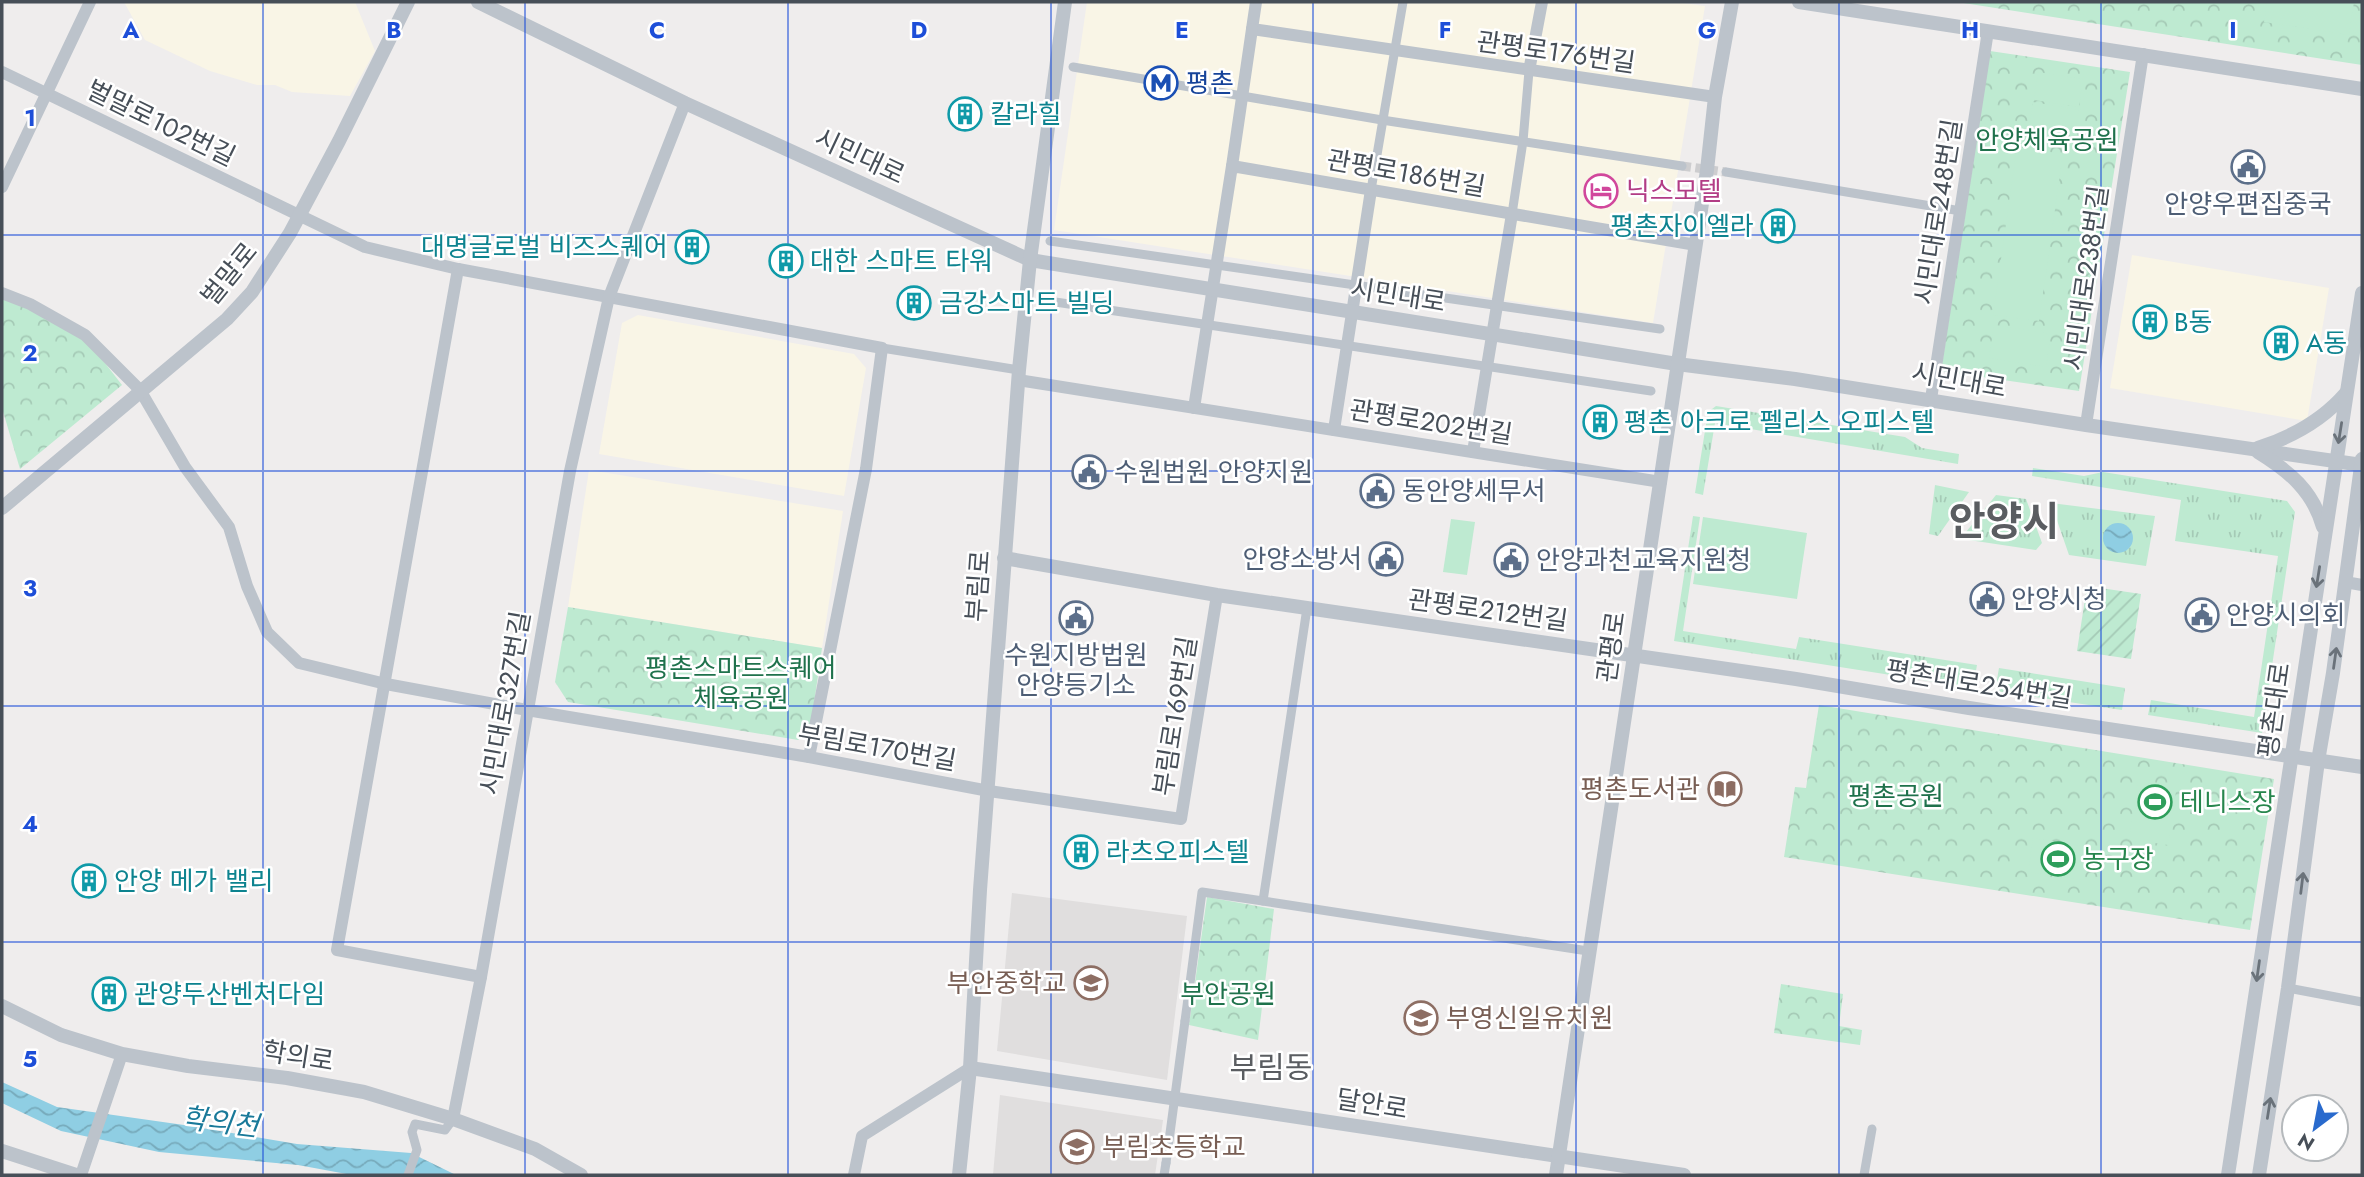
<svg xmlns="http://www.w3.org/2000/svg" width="2364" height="1177" font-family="Jost,'Noto Sans KR',sans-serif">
<defs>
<pattern id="grass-tufts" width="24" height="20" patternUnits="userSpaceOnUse" patternTransform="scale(1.75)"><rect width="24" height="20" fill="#beead1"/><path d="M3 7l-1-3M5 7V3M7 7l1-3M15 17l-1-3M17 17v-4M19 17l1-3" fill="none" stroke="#a5cab6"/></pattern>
<pattern id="park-crowns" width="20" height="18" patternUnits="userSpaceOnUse" patternTransform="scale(1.75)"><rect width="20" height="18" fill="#beead1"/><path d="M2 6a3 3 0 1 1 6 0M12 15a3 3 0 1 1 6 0" fill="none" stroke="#a5cab6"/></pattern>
<pattern id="garden-furrows" width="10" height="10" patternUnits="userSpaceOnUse" patternTransform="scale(1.75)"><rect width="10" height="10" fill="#beead1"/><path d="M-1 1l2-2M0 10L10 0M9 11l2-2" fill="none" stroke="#a5cab6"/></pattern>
<pattern id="water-waves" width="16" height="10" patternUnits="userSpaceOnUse" patternTransform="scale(1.75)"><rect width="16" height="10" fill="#8fcee3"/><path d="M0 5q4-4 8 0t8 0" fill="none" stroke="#7ab"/></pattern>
</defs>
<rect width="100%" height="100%" fill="#efeded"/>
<g fill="#f9f5e6">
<path d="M124,2H355L375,51L350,96L292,92L275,85H257L210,71L145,40Z"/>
<path d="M1087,2H1675L1705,6L1653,323L1054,230Z"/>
<path d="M2132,255L2329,288L2307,421L2110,388Z"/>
<path d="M638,315L854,354L866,368L844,496L599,454L622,323Z"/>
<path d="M589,470L843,511L822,648L568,607Z"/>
</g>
<g fill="#e0dede">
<path d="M1012,893L1187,916L1167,1080L997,1051Z"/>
<path d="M1000,1095L1163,1120L1155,1175H993Z"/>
</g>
<g fill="url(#grass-tufts)">
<path d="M1716,406L1905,437L1922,448L1959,454L1958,464L1715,423L1703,495L1695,493L1708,412Z"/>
<path d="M2033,468L2084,476L2103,472L2287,501L2295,512L2262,733L2148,715L2151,700L2254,717L2278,556L2175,541L2181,500L2032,476Z"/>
<path d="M1935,485L1969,492L1938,536L1929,534Z"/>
<path d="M1996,495L2026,499L2042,543L2036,550L1969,540L1966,532Z"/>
<path d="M2051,503L2155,516L2146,566L2069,555Z"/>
<path d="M1693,516L1700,517L1683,631L1796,649L1799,637L1977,665L1973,688L1674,641Z"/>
<path d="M1999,668L2125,688L2122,710L1995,691Z"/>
</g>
<g fill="url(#park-crowns)">
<path d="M1957,2H2362V65Z"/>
<path d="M1990,51L2130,72L2079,391L1941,371Z"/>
<path d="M2,297L73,330L91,345L122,385L20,469L2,408Z"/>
<path d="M568,607L822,648L810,731L798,740L568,702L555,682Z"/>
<path d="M1819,705L2274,779L2250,930L1784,857L1795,787L1806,788Z"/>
<path d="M1207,897L1274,909L1258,1040L1189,1025Z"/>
<path d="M1781,984L1843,994L1839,1026L1862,1030L1860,1045L1774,1033Z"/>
</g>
<path fill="url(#garden-furrows)" d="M2087,586L2141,594L2131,659L2077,651Z"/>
<g fill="#beead1">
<path d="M2267,2H2354L2349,35L2264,22Z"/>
<path d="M2038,72L2083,79L2079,107L2034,100Z"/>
<path d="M2033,102L2079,110L2074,136L2029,128Z"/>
<path d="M2017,147L2063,154L2039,321L1993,315Z"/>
<path d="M1994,325L2051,334L2046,367L1989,358Z"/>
<path d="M1703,517L1807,533L1797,599L1693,584Z"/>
<path d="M1451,519L1475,522L1467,575L1443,572Z"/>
<path d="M2137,785L2176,791L2168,845L2129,839Z"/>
<path d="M2033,838L2089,847L2084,880L2028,872Z"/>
</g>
<g fill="url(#water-waves)">
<circle cx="2118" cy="538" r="15"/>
<path d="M2,1082L57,1107L184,1125L297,1144L411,1153L456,1175H352L298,1165L159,1152L61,1131L2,1103Z"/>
</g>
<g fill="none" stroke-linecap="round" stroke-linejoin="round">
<path stroke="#cdcdcf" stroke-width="9" stroke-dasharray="9 4.5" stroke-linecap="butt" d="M1682,166L1726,172"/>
<g stroke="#bcc3cb" stroke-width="9">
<path d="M1073,67L1382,120L1682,166"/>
<path d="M1726,172L1961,211"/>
<path d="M1371,190L1403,2"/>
<path d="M1512,214L1523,141L1529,71"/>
<path d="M1050,241L1660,329"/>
<path d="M1042,300L1651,391"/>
<path d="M882,348L1019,370"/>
<path d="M1307,608L1263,901L1588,951"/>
<path d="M2288,988L2362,1002"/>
<path d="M1185,1021L1202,892L1263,901"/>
<path d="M408,1175L417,1150L412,1132L415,1124L445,1130L453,1119"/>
<path d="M1164,1175L1166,1163"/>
<path d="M1864,1175L1872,1129"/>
</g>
<g stroke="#bcc3cb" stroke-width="12">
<path d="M1256,2L1252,29L1715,97"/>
<path d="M1529,71L1542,2"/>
<path d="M2,72L365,247L458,269L882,348L866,469L809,757"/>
<path d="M1232,166L1252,29"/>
<path d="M2,187L90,2"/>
<path d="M458,269L337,950L481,977"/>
<path d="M2,293L30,304L85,335L140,390L185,467L229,527L247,586L267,632L299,663L386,684L527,710L809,757L989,791L1181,819L1217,595"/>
<path d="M1018,380L1661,482"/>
<path d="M1931,399L1988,31"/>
<path d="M1194,408L1232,166L1696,245"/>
<path d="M2086,425L2143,54"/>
<path d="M1334,430L1371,190"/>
<path d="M1473,452L1512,214"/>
<path d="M2345,582L2362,585"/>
<path d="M453,1119L481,977L570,471L609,297L685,103"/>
<path d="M81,1175L122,1054"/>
<path d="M854,1175L862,1136L970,1068"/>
</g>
<g stroke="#bcc3cb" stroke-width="14">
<path d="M478,2L685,103L1030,260L1677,364L1795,379L2086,425L2362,465"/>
<path d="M1799,2L2362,89"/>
<path d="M2258,448C2292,437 2322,421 2346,393"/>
<path d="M2258,452C2289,471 2313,491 2323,527"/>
<path d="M2,508L227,319L252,292L290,233L339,141L408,2"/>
<path d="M1004,558L1217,595L1796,679L1969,708L2362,767"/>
<path d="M2,1006L61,1035L122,1054L188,1066L287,1078L364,1092L453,1119L535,1149L581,1175"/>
<path d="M970,1068L1684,1175"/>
<path d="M2,1151L76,1175"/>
<path d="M959,1175L970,1068L980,890L1019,370L1030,260L1065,2"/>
<path d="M1556,1175L1707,170L1715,97L1732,2"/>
<path d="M2228,1175L2362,293"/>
<path d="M2259,1175L2288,988L2318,761L2333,673L2362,459"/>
</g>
<path stroke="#bcc3cb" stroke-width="9" d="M1166,1163L1185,1021"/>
</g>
<defs><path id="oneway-shaft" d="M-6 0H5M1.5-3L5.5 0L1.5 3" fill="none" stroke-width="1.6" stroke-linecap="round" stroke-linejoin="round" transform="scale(1.75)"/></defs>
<g stroke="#6a727a">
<use href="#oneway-shaft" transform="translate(2340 433) rotate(99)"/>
<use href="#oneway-shaft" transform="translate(2318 577) rotate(99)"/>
<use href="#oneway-shaft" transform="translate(2335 658) rotate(-82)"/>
<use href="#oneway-shaft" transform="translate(2302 883) rotate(-83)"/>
<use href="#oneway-shaft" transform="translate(2258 971) rotate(98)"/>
<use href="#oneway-shaft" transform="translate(2269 1108) rotate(-81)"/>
</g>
<path fill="none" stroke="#1d4ed8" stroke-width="2" stroke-opacity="0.55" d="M263,2V1175M525,2V1175M788,2V1175M1051,2V1175M1313,2V1175M1576,2V1175M1839,2V1175M2101,2V1175M2,235H2362M2,471H2362M2,706H2362M2,942H2362"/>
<defs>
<symbol id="metro-ring" viewBox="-11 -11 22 22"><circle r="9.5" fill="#fff" stroke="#1a4fb4" stroke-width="1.5"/><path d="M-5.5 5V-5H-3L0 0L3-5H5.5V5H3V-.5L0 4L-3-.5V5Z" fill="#1a4fb4"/></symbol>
<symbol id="building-ring" viewBox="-11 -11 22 22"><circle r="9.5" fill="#fff" stroke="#0f9aa8" stroke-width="1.5"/><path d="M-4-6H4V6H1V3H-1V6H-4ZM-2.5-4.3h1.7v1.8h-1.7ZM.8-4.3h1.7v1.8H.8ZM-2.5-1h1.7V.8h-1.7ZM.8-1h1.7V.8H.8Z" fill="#0f9aa8"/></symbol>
<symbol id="civic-ring" viewBox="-11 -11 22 22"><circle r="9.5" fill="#fff" stroke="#5c6f8a" stroke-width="1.5"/><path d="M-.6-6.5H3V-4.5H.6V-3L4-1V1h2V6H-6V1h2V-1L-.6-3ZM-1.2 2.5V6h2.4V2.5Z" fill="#5c6f8a"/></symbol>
<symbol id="hotel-ring" viewBox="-11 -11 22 22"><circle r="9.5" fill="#fff" stroke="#d1479c" stroke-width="1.5"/><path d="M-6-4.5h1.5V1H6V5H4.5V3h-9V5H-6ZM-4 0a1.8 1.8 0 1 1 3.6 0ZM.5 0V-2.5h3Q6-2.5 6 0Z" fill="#d1479c"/></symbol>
<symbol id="library-ring" viewBox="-11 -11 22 22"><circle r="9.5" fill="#fff" stroke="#8d6e63" stroke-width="1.5"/><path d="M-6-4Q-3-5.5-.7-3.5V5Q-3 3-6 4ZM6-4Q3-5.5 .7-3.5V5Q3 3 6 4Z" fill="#8d6e63"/></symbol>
<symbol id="stadium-ring" viewBox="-11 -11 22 22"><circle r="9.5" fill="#fff" stroke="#2e9e5b" stroke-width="1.5"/><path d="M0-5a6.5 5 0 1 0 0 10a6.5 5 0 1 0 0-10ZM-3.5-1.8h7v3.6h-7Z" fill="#2e9e5b"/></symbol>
<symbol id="school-ring" viewBox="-11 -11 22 22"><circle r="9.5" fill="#fff" stroke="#8d6e63" stroke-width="1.5"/><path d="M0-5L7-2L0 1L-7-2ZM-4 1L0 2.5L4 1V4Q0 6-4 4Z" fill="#8d6e63"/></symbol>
</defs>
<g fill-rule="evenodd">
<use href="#metro-ring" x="1142" y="64" width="38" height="38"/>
<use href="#building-ring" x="946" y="95" width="38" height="38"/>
<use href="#civic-ring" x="2229" y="148" width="38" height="38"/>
<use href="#hotel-ring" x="1582" y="172" width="38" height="38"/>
<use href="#building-ring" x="1759" y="207" width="38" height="38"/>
<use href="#building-ring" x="673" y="228" width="38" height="38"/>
<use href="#building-ring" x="767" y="242" width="38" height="38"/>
<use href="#building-ring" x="895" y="284" width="38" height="38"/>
<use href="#building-ring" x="2131" y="303" width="38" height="38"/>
<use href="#building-ring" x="2262" y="324" width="38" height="38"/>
<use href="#building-ring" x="1581" y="403" width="38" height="38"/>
<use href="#civic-ring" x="1070" y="453" width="38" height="38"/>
<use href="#civic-ring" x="1358" y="472" width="38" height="38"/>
<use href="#civic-ring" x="1367" y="540" width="38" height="38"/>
<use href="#civic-ring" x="1492" y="541" width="38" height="38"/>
<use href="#civic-ring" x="1968" y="580" width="38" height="38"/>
<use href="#civic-ring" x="2183" y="596" width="38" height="38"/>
<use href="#civic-ring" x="1057" y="599" width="38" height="38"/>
<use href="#library-ring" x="1706" y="770" width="38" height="38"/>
<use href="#stadium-ring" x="2136" y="783" width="38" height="38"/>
<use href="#building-ring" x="1062" y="833" width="38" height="38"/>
<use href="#stadium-ring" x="2039" y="840" width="38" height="38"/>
<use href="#building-ring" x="70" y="862" width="38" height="38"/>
<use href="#school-ring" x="1072" y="964" width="38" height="38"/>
<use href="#building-ring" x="90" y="975" width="38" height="38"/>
<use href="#school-ring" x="1402" y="999" width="38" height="38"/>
<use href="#school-ring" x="1058" y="1128" width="38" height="38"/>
</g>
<g text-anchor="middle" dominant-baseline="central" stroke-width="5" stroke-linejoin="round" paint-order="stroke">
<g font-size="26" fill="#474f58" stroke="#fff">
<text transform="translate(1556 52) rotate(8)">관평로176번길</text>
<text transform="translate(161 123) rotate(26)">벌말로102번길</text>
<text transform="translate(860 156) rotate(25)">시민대로</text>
<text transform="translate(1406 173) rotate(10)">관평로186번길</text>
<text transform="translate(1938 212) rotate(-81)">시민대로248번길</text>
<text transform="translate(229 274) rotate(-51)">벌말로</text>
<text transform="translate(2086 278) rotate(-82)">시민대로238번길</text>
<text transform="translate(1398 295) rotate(9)">시민대로</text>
<text transform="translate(1959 380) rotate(10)">시민대로</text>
<text transform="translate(1431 422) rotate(9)">관평로202번길</text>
<text transform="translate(978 586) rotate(-86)">부림로</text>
<text transform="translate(1488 610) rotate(8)">관평로212번길</text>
<text transform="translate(1611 647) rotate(-82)">관평로</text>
<text transform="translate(1979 684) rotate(9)">평촌대로254번길</text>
<text transform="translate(505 703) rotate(-80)">시민대로327번길</text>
<text transform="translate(2274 710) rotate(-82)">평촌대로</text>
<text transform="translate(1175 716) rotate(-81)">부림로169번길</text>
<text transform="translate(877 747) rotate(10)">부림로170번길</text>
<text transform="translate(298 1056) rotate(9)">학의로</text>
<text transform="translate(1372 1104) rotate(9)">달안로</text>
</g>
<g font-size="26" fill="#164399" stroke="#fff" text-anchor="start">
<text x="1186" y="83">평촌</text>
</g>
<g font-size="26" fill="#0d838f" stroke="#fff" text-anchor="start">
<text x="990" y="114">칼라힐</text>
<text x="1754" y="226" text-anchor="end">평촌자이엘라</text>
<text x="668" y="247" text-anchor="end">대명글로벌 비즈스퀘어</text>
<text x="810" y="261">대한 스마트 타워</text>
<text x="939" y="303">금강스마트 빌딩</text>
<text x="2174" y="322">B동</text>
<text x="2306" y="343">A동</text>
<text x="1624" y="422">평촌 아크로 펠리스 오피스텔</text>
<text x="1106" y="852">라츠오피스텔</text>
<text x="114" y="881">안양 메가 밸리</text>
<text x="134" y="994">관양두산벤처다임</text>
</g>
<g font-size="26" fill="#1f724c" stroke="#fff">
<text x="2047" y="140">안양체육공원</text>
<text x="741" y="668">평촌스마트스퀘어<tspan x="741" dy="30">체육공원</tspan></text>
<text x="1896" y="796">평촌공원</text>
<text x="1228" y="994">부안공원</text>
</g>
<g font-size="26" fill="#b23c85" stroke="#fff" text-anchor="start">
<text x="1626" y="191">닉스모텔</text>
</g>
<g font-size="26" fill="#4e5e75" stroke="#fff" text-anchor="start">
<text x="2248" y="204" text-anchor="middle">안양우편집중국</text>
<text x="1114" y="472">수원법원 안양지원</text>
<text x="1402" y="491">동안양세무서</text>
<text x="1362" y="559" text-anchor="end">안양소방서</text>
<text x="1536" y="560">안양과천교육지원청</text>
<text x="2011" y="599">안양시청</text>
<text x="2226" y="615">안양시의회</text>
<text x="1076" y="655" text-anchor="middle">수원지방법원<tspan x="1076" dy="30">안양등기소</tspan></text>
</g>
<g font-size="26" fill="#785e54" stroke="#fff" text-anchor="end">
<text x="1700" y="789">평촌도서관</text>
<text x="1066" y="983">부안중학교</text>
<text x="1446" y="1018" text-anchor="start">부영신일유치원</text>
<text x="1102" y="1147" text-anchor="start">부림초등학교</text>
</g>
<g font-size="26" fill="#27864d" stroke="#fff" text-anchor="start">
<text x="2180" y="802">테니스장</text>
<text x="2082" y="859">농구장</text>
</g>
<g font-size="28" font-style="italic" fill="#197999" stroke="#fff">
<text transform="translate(220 1122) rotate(7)">학의천</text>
</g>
<g font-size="30" fill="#5a5d61" stroke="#fff">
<text x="1271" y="1067">부림동</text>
</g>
<g font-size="40" font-weight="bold" fill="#5a5d61" stroke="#fff">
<text x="2004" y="521">안양시</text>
</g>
</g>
<g font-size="23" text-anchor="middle" font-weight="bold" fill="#1d4ed8" stroke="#fff" stroke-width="5" stroke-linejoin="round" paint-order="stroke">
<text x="131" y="38">A</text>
<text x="394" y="38">B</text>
<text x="657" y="38">C</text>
<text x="919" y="38">D</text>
<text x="1182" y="38">E</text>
<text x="1445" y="38">F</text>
<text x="1707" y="38">G</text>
<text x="1970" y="38">H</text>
<text x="2233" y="38">I</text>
<text x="30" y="126">1</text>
<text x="30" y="361">2</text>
<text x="30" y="596">3</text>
<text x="30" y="832">4</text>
<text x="30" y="1067">5</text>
</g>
<rect width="2364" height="1177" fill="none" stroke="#474f58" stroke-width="7"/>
<g transform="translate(2315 1128) rotate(212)"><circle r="33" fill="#ffffff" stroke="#b5b9bc" stroke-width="2"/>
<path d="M0-5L12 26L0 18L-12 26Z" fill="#296acd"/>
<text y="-10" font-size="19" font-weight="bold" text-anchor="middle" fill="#474f58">N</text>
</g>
</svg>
